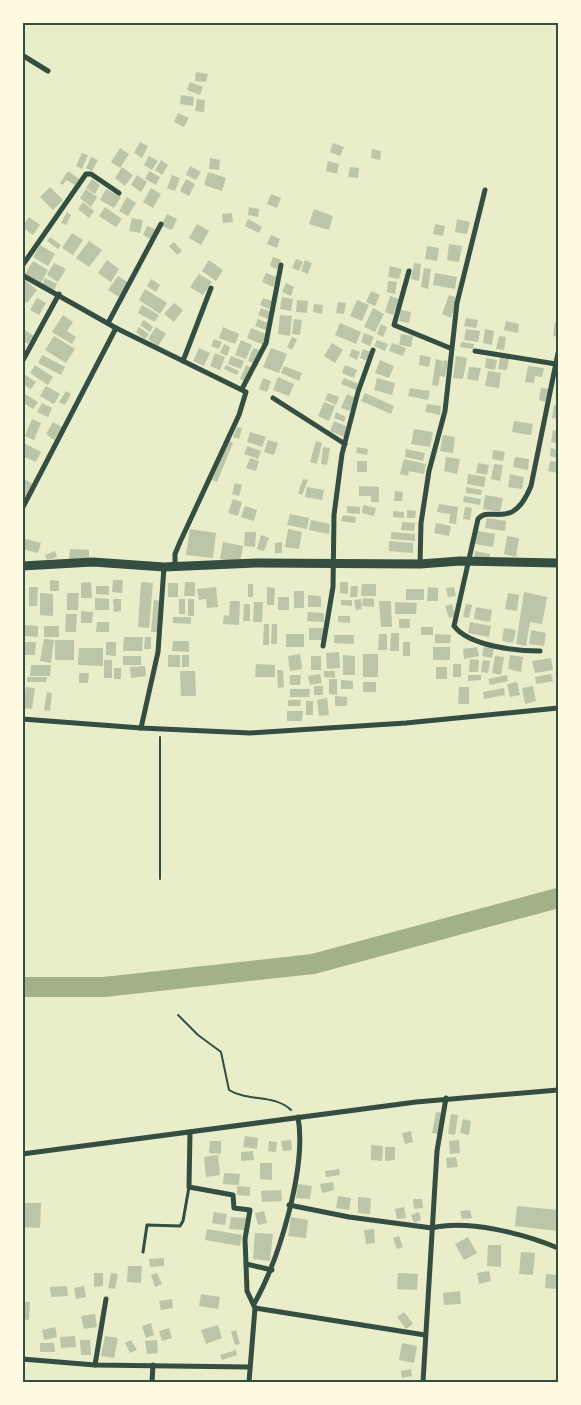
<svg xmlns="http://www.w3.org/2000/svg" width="581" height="1405" font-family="'Source Sans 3',sans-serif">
<rect width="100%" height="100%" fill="#e9edc9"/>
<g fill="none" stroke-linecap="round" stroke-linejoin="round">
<path stroke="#a3b18a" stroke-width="20" d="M22,987H104L313,964L558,898"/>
</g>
<g fill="#bcc5a7">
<path d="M196,72L208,74L206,82L195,81Z"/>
<path d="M190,82L203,87L200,95L187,90Z"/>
<path d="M181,95L194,97L193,106L180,104Z"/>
<path d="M197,99L205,100L204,112L195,111Z"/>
<path d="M178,113L189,118L184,127L174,122Z"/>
<path d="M140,142L148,146L142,158L134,153Z"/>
<path d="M333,143L344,147L340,156L330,152Z"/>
<path d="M120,148L129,154L120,168L111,162Z"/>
<path d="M372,149L381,151L380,160L371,158Z"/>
<path d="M82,153L88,155L82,169L76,166Z"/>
<path d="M149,156L158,161L152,170L144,165Z"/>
<path d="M91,157L98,160L92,171L86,168Z"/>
<path d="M210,158L220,160L219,170L209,169Z"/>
<path d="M161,160L168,165L162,175L155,170Z"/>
<path d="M328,161L339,164L337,174L326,171Z"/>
<path d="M190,166L201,172L196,180L186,175Z"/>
<path d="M122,167L133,175L125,186L115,178Z"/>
<path d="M350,167L359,168L358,178L348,177Z"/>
<path d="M68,171L79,179L75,185L66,180L63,185L60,183Z"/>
<path d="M149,171L160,177L156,185L145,179Z"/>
<path d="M208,172L226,178L222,191L204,185Z"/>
<path d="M137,175L147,182L141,192L131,185Z"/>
<path d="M172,175L180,178L175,191L167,188Z"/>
<path d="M92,179L100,185L95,194L86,188Z"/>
<path d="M186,179L195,184L189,196L180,191Z"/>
<path d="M50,187L63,200L53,210L40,197Z"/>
<path d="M151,188L161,194L153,208L143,202Z"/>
<path d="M86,189L97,197L91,207L80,198Z"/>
<path d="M106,189L121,197L114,208L100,200Z"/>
<path d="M271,194L281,198L277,208L267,204Z"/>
<path d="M127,197L136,203L128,216L119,211Z"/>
<path d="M83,202L94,211L89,218L78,209Z"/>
<path d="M105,207L122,219L116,227L99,216Z"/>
<path d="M249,207L259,209L258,217L248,215Z"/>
<path d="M314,209L333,216L329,230L309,224Z"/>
<path d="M67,212L71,215L66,225L61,223Z"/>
<path d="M232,213L233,222L223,223L222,214Z"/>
<path d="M167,214L177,219L172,230L161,226Z"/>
<path d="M29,217L40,225L33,235L22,227Z"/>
<path d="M132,218L143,220L140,233L129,231Z"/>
<path d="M248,219L262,227L259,233L245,226Z"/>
<path d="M457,219L470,222L467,234L455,232Z"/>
<path d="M197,224L209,231L201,245L189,238Z"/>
<path d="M435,224L445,226L443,236L433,234Z"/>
<path d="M147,226L155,229L151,239L143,235Z"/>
<path d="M72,233L83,240L73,255L62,248Z"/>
<path d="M271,235L280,239L277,248L267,244Z"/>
<path d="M50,237L61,245L58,249L47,241Z"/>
<path d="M89,241L102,250L89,267L76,258Z"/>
<path d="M174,242L182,251L177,255L169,246Z"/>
<path d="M449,244L462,246L459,262L447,260Z"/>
<path d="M40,245L55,254L48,266L33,257Z"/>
<path d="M427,246L439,248L437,261L425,259Z"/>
<path d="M273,257L281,260L277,269L270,266Z"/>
<path d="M296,259L303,262L299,271L292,268Z"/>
<path d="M107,260L119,269L111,282L98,273Z"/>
<path d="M209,260L223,270L216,281L202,271Z"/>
<path d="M305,260L312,263L308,274L301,271Z"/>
<path d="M33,261L48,270L41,283L25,274Z"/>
<path d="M54,263L66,269L58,282L47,275Z"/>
<path d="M414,263L421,264L419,281L411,279Z"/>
<path d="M390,266L402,269L399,279L388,277Z"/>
<path d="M424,268L431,269L428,289L421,287Z"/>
<path d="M266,273L277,277L273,287L262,282Z"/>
<path d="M435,273L457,277L455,289L433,285Z"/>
<path d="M199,274L212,282L203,295L190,287Z"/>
<path d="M118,276L129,283L119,297L108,290Z"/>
<path d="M45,278L57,284L54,290L42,285Z"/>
<path d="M151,279L160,285L156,292L147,286Z"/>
<path d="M25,280L37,290L27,303L22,300V283Z"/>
<path d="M388,281L397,282L395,294L387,292Z"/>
<path d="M286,283L294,287L291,296L282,292Z"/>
<path d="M145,289L167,303L160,314L139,300Z"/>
<path d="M371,291L380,295L375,306L366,302Z"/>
<path d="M449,295L458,298L451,318L442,314Z"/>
<path d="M390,296L399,299L393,315L385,312Z"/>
<path d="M282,297L293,299L291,311L280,309Z"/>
<path d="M37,298L46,303L39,315L30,310Z"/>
<path d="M263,298L272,301L269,309L260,305Z"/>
<path d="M297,300L308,301L307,313L296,312Z"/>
<path d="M357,300L369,305L362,321L350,316Z"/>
<path d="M338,302L346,303L344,314L336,313Z"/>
<path d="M174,303L183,310L174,322L164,314Z"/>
<path d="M314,304L323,305L322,314L313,312Z"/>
<path d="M142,305L159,315L155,322L138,313Z"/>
<path d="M261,308L271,312L268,319L258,315Z"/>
<path d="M373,308L384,314L375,332L364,327Z"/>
<path d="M401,310L411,312L409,323L399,321Z"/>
<path d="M63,315L73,322L67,331L76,337L72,344L52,332Z"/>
<path d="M280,315L292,316L290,336L278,334Z"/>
<path d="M466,318L478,320L476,328L464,326Z"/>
<path d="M258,319L268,323L266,330L255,326Z"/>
<path d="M294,319L302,320L300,335L292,334Z"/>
<path d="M144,320L153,327L150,332L140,325Z"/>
<path d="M506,321L519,324L518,333L504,330Z"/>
<path d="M555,322L558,323V337L553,336Z"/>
<path d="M340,323L361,332L356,344L335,335Z"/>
<path d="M381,324L387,327L383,337L377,334Z"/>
<path d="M139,327L149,334L145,339L136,332Z"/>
<path d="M156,327L166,334L158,346L148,339Z"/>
<path d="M223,327L239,334L235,344L219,338Z"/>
<path d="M22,328L34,336L28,344L22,340Z"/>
<path d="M251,328L268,335L264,345L247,338Z"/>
<path d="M466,329L480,331L478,342L464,340Z"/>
<path d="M485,329L494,331L492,345L483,343Z"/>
<path d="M364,333L374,337L370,346L361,342Z"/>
<path d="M401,334L413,336L411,347L399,345Z"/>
<path d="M54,336L75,349L66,363L45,350Z"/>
<path d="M499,336L506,337L504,350L496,349Z"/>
<path d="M292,337L297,339L292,350L287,347Z"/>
<path d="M214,339L222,342L219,349L211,346Z"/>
<path d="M241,340L252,345L246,359L235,355Z"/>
<path d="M377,340L388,344L385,351L374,346Z"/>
<path d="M461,342L474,344L473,349L460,347Z"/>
<path d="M332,343L343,350L335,363L324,356Z"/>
<path d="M392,343L406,348L403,356L389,351Z"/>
<path d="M224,344L230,347L227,356L220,353Z"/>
<path d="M199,348L210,353L204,366L193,361Z"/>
<path d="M253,348L260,350L254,364L248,361Z"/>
<path d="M271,348L287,354L279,373L263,367Z"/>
<path d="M352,349L360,352L357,360L349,356Z"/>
<path d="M363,349L371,352L367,361L360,358Z"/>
<path d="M215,353L225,357L220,370L210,366Z"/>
<path d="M42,355L65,367L61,375L38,363Z"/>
<path d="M420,355L431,357L429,367L419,365Z"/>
<path d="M231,356L244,361L241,369L228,364Z"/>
<path d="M456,356L467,358L463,379L453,378Z"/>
<path d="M486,358L497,360L495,370L485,368Z"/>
<path d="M500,358L509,359L507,370L498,369Z"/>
<path d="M436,359L443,361L441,373L444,360L448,361L445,377L440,376L438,386L432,385Z"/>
<path d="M380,360L394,366L389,378L375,373Z"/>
<path d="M35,365L53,377L48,385L30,373Z"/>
<path d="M226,365L239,371L237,375L224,369Z"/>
<path d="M246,365L252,368L246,382L240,379Z"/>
<path d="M345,365L357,370L354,378L342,373Z"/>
<path d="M284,366L302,373L299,381L281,373Z"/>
<path d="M528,366L544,368L542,377L535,376L534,383L525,382Z"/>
<path d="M469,367L481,368L478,381L467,379Z"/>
<path d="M488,371L501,373L499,388L485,386Z"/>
<path d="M24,374L36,382L31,389L22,384Z"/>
<path d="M278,377L294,384L289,396L273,390Z"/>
<path d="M263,378L271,381L267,392L259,389Z"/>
<path d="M344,378L359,384L356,390L341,384Z"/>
<path d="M377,378L395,383L392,395L374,390Z"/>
<path d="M46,386L60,394L54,404L40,396Z"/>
<path d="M410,388L430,391L428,400L408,396Z"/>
<path d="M541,388L549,389L546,402L539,400Z"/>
<path d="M66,391L71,394L65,405L59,402Z"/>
<path d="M22,392L38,402L33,409L22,402Z"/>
<path d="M328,393L339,397L336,405L325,400Z"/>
<path d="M365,393L394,406L391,414L361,401Z"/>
<path d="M347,394L356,398L350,411L341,408Z"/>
<path d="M324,402L335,406L329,421L318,416Z"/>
<path d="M42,403L52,408L48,417L37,412Z"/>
<path d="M427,404L441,406L440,415L425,412Z"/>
<path d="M554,405L558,406V419L552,418Z"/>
<path d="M336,412L346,417L344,422L334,418Z"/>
<path d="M32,419L41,423L34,440L25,436Z"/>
<path d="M334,421L348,427L344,437L330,431Z"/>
<path d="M514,421L533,424L531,435L512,432Z"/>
<path d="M53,422L62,427L54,440L46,434Z"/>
<path d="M237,427L242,428L239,439L233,437Z"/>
<path d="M414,429L433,432L430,447L411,444Z"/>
<path d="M553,430L558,431V444L551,442Z"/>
<path d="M250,432L266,437L262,447L247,442Z"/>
<path d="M443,435L455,437L453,453L440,451Z"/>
<path d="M268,440L278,443L274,455L264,452Z"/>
<path d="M229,441L233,443L217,482L212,480Z"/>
<path d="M316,441L322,443L317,464L310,462Z"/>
<path d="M22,442L41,452L36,462L22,456Z"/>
<path d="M247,446L261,451L258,459L244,454Z"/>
<path d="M323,447L330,448L327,465L321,464Z"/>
<path d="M357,447L368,449L367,455L356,453Z"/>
<path d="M551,448L558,450V458L550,456Z"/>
<path d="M406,449L425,453L423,461L405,457Z"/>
<path d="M493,450L505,452L503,461L492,459Z"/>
<path d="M446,457L460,459L457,474L444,471Z"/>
<path d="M515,457L529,459L528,470L513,467Z"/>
<path d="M250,458L259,461L256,471L246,468Z"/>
<path d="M404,459L426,464L424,474L409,471L408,476L400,474Z"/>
<rect x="357" y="461" width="10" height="11"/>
<path d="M550,461L558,462L557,473L548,471Z"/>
<path d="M478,463L489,465L487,475L476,473Z"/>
<path d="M494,464L503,465L500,481L491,479Z"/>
<path d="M468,474L486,477L484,487L467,484Z"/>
<path d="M510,474L524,477L522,489L508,487Z"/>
<path d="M22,478L33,484L27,497L22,494Z"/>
<path d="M303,479L308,480L302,495L298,493Z"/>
<path d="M235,483L242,485L239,496L232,494Z"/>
<path d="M359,486L379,487V502H371V496H359Z"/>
<path d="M307,487L324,490L322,500L305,497Z"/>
<path d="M466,487L482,490L481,495L466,493Z"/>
<path d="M395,491L403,492L402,501H394Z"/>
<path d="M485,495L503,498L500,512L483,509Z"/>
<path d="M464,496L481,499L480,505L463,502Z"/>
<path d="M233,499L242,502L238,516L228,513Z"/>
<path d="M439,504L458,507L456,524L449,523L450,514L437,512Z"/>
<path d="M363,505L376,508L374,516L362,513Z"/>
<path d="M245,506L257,510L254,521L241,517Z"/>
<path d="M347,506L360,507V514L347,513Z"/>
<path d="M465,507L472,508L470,520L463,519Z"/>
<path d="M407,510L416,511L415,518H407Z"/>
<path d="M393,511L404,512V518L393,517Z"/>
<path d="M290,514L309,518L307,529L287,525Z"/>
<path d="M343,515L356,517L355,523L341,521Z"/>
<path d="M487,518L506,521L505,531L485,528Z"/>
<path d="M311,520L330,524L329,534L309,530Z"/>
<path d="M402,522L415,523L414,531L401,530Z"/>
<path d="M436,523L451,526L449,536L434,533Z"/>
<path d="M190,529L216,533L213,558L186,555Z"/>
<path d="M288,529L302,532L299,549L285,547Z"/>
<path d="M477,531L495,534L493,547L475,544Z"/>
<path d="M245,532H256L255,547L244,546Z"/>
<path d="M391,532L415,534V541L391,539Z"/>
<path d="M261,535L269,538L264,551L257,549Z"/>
<path d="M507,536L519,538L516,557L504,554Z"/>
<path d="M22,538L41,543L38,553L22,549Z"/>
<path d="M389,541L413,543V553L389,551Z"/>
<path d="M223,542L243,546L240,562L220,559Z"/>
<path d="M282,542V553H275V543Z"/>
<path d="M70,549L89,550V559H69Z"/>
<path d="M55,551L57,557L47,560L45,555Z"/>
<path d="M475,551L490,554L489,561L474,558Z"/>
<path d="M50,580L59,581V591H50Z"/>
<path d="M113,580H123L122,593L112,592Z"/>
<path d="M91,582L92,598H81V583Z"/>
<path d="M141,582L153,583L149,628L138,627Z"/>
<path d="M185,582H195V596H184Z"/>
<path d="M340,582H348V594L340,593Z"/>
<rect x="168" y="583" width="10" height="14"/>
<rect x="248" y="584" width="5" height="13"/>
<path d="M362,584H376V596H361Z"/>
<path d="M96,586H109V595L96,594Z"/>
<path d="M351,586H358L357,597H350Z"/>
<path d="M29,587H38L37,606H29Z"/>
<path d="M216,587L218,607L207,608L206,599L199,600L197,589Z"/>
<path d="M267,587L275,588L274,605H267Z"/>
<path d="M428,587L438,588V601H427Z"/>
<path d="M454,587L456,596L448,597L446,588Z"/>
<rect x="406" y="589" width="18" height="11"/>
<rect x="294" y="591" width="10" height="17"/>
<path d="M524,592L547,597L542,624L530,622L526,646L516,644Z"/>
<path d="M40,593L53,594V616L40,615Z"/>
<path d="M67,593H79L78,610H67Z"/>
<path d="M508,593L519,595L517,611L505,609Z"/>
<path d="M308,595L321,596V607H308Z"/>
<rect x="278" y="597" width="11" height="13"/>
<path d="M95,598L109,599V610H95Z"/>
<path d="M363,598L374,599V607L362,606Z"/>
<path d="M113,599H121V611L114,612Z"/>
<rect x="179" y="599" width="6" height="15"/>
<rect x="188" y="599" width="6" height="17"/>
<path d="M361,599L362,609L356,610L354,600Z"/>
<path d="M154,600L162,601L159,632H151Z"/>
<path d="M341,600H352V606L341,605Z"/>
<path d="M230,601H240L239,625L223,624L224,615L229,616Z"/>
<path d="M379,601H391L392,627H381Z"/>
<path d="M254,602H263L262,622H253Z"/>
<path d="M395,602L417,603L416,614H395Z"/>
<path d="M244,604H250V621H243Z"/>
<path d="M452,604L455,616L449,618L445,606Z"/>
<path d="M466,604L472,605L469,618L463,617Z"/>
<path d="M476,607L492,610L490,622L474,619Z"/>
<path d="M81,611L93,612L92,623H81Z"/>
<path d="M308,612L324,613V622L307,621Z"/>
<path d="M66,614H77L76,632H65Z"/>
<path d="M338,616H350V623L338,622Z"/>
<path d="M173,617H191V624L173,623Z"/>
<rect x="399" y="619" width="11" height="9"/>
<path d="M97,622H109V632H96Z"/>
<path d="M470,622L491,626L489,637L468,633Z"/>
<path d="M264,624H269V645H263Z"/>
<path d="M272,624H277V644H271Z"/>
<path d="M25,625L38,626V637L25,636Z"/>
<rect x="44" y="626" width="15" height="11"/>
<rect x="421" y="627" width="12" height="8"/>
<path d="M309,628H323L322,640H309Z"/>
<path d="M504,628L516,630L513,643L502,641Z"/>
<path d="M531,630L546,633L544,646L529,644Z"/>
<path d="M391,633H399V651H390Z"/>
<rect x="286" y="634" width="18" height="13"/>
<path d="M379,634H387V650H378Z"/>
<path d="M435,634L451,635L450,643H435Z"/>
<path d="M334,635H354V644L334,643Z"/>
<path d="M124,637H143L142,651H123Z"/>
<path d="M145,637H151V649H144Z"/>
<path d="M44,639L54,640L51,663L40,661Z"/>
<rect x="55" y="640" width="19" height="20"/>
<path d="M173,641H189V652L172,651Z"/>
<path d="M22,642H36L35,655H22Z"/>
<path d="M106,642H116V656L106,655Z"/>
<rect x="403" y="642" width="7" height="14"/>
<path d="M484,646L494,648L492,658L482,656Z"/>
<rect x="433" y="647" width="17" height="13"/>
<path d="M477,647L479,656L464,659L463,649Z"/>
<path d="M79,648H103V666L78,665Z"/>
<path d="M339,652L340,668L327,669L326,653Z"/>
<path d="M300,654L302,669L290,671L288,656Z"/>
<rect x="363" y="654" width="15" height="23"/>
<rect x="168" y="655" width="12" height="12"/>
<rect x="182" y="655" width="7" height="12"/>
<path d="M343,655L355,656V675H343Z"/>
<path d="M510,655L523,657L521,672L508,669Z"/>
<rect x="123" y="656" width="18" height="9"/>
<rect x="311" y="656" width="10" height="14"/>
<path d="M495,656L504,657L501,675L492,673Z"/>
<path d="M551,658L553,670L535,673L532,661Z"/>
<path d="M470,659L479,660L478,672H469Z"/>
<rect x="104" y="660" width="8" height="18"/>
<path d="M483,660L490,661L488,673L481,672Z"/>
<path d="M256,664L275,665V677H255Z"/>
<rect x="453" y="664" width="8" height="13"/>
<path d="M31,665H51L50,676H30Z"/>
<path d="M145,666L146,676L131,678L130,667Z"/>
<rect x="436" y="667" width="11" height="12"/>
<rect x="114" y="668" width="7" height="11"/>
<path d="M277,670H283L284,687L278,688Z"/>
<path d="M180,671H195L196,696H181Z"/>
<path d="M324,671H335V678L324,677Z"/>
<path d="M79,673H89L88,683H79Z"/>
<path d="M320,674L322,683L310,685L308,676Z"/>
<path d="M551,674L553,681L536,684L535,677Z"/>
<path d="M290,675H301L300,685H290Z"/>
<path d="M468,675H481V680L468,681Z"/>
<path d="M507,675L508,681L490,685L488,679Z"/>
<path d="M27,677H47L46,682H27Z"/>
<path d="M329,679H337V695L329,694Z"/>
<path d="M341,680L353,681V689H341Z"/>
<rect x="363" y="682" width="13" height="10"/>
<path d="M517,682L520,695L510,697L507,684Z"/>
<rect x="314" y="686" width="9" height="9"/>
<path d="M533,686L536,701L525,704L522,688Z"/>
<path d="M26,687L35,688L32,709L23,708Z"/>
<path d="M459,687H469V704H458Z"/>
<path d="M504,688L505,695L484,699L483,692Z"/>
<path d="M290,689H310L309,697H290Z"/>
<path d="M47,692L52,693L50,711L44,710Z"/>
<path d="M335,696L347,697V706H335Z"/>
<path d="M327,698L329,715L319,716L317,700Z"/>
<path d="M288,700H301L300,706H288Z"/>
<rect x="306" y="701" width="7" height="14"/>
<path d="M287,711H303L302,721H287Z"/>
<path d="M436,1112L443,1113L439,1134L432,1133Z"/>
<path d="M451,1114L458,1115L455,1135L448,1134Z"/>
<path d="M463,1119L471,1121L469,1135L460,1133Z"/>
<path d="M411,1131L413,1142L405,1144L402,1133Z"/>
<path d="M245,1136L258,1138L257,1149L243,1147Z"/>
<path d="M291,1140L292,1150L283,1151L281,1141Z"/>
<path d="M459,1140L460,1153L450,1154L449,1141Z"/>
<path d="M210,1141H221V1154L209,1153Z"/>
<path d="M269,1141L277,1142L276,1152L268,1151Z"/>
<path d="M371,1145L383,1146L382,1161L371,1160Z"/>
<path d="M385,1147H395V1160L385,1161Z"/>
<path d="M253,1151L254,1160L241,1161V1152Z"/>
<path d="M218,1155L220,1175L206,1177L204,1157Z"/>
<path d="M456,1157L458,1167L447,1168L446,1158Z"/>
<path d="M260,1163H272V1180L260,1179Z"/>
<path d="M339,1169L340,1175L326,1177L325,1171Z"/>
<path d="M224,1173L240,1174L239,1185L223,1184Z"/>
<path d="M333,1182L334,1190L322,1193L320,1184Z"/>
<path d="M298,1184L312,1186L310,1199L296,1198Z"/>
<path d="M237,1186L250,1187V1196L237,1195Z"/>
<path d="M281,1190L282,1201L262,1202L261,1191Z"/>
<path d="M338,1196L351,1198L349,1210L336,1208Z"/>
<path d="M358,1197L371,1198L370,1214L358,1213Z"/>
<path d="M413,1199H422L423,1208L414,1209Z"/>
<path d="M22,1203H41L40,1228L22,1227Z"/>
<path d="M517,1206L558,1210V1231L515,1226Z"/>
<path d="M404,1207L406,1218L397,1219L395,1209Z"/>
<path d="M470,1210L472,1218L462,1219L460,1211Z"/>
<path d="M264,1211L267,1223L258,1225L255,1213Z"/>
<path d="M214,1212L227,1214L225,1225L212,1223Z"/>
<path d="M419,1212L421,1220L414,1223L411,1215Z"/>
<path d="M231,1217L246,1218L244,1230L229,1229Z"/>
<path d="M291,1217L308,1220L306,1238L288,1236Z"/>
<path d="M207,1229L242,1235L240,1246L205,1240Z"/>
<path d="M374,1229L375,1243L366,1244L364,1230Z"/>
<path d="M255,1233L273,1234L270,1261L253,1259Z"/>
<path d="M399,1236L403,1247L397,1249L393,1238Z"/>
<path d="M468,1237L477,1253L464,1260L455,1244Z"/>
<path d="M488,1245H501V1267L487,1266Z"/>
<path d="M521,1252L535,1253L533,1275L519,1274Z"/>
<path d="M164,1258V1266L150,1267L149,1259Z"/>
<path d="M128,1266H142L141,1283L127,1282Z"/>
<path d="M489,1271L491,1281L479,1284L477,1273Z"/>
<path d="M94,1273H103V1286L94,1287Z"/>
<path d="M111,1273L118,1274L115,1289L108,1288Z"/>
<path d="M157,1273L162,1284L155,1287L151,1275Z"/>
<path d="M398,1273L418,1274L417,1290L397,1289Z"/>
<path d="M546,1274L557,1275L556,1289L545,1288Z"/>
<path d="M67,1286L68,1296L51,1297L50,1287Z"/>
<path d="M84,1286L86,1297L76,1299L74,1288Z"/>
<path d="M460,1291L461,1304L444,1305L443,1293Z"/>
<path d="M201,1294L220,1297L218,1309L199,1306Z"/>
<path d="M172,1299L173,1308L161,1310L159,1301Z"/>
<path d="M22,1301L30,1302L29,1320L22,1319Z"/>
<path d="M404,1312L413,1324L406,1329L397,1317Z"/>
<path d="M95,1314L97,1327L84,1329L81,1316Z"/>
<path d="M151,1323L154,1335L146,1338L142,1326Z"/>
<path d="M218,1325L222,1338L206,1344L201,1330Z"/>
<path d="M55,1327L57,1337L44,1340L42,1330Z"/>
<path d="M169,1328L172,1338L162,1341L159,1331Z"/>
<path d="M236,1330L240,1344L235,1345L231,1332Z"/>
<path d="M75,1336L76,1347L61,1348L60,1337Z"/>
<path d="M105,1336L118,1338L114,1358L101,1356Z"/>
<path d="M80,1340H90L91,1355H81Z"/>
<path d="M131,1340L137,1350L130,1353L125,1343Z"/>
<path d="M157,1340L158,1353L147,1354L145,1341Z"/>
<path d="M40,1343H54L55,1352H40Z"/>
<path d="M402,1343L417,1346L414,1363L399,1360Z"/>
<path d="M236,1350L237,1355L222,1360L220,1355Z"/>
<path d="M411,1369L412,1376L402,1378L401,1371Z"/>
</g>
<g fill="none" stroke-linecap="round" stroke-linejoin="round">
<g stroke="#344e41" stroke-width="2">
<path d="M160,737V879"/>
<path d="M178,1015L198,1035L221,1052L229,1090C248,1102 275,1094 291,1110"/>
</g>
<path stroke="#344e41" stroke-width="3" d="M143,1252L147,1225L180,1226L183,1221L189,1187"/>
<g stroke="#344e41" stroke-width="5">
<path d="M22,55L48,71"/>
<path d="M22,266L86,174H91L119,193"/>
<path d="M409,271L394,325L450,348"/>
<path d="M22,275L116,328L246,392L239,415L180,542L175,554V567"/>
<path d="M108,323L161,224"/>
<path d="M475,351L556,364"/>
<path d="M183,361L211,288"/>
<path d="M22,362L59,294"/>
<path d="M242,389L266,343L281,265"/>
<path d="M273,398L345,444"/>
<path d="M22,509L116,328"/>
<path d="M420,564L421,523L429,471L445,411L457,303L485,190"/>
<path d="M323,646L333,587L334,515L342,454L358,392L373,350"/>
<path d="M540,651C516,651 469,646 454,626L478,519C490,504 512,533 531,486L558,353"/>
<path d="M22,719L141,728L250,733L406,723L558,708"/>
<path d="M141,728L158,652L164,567"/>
<path d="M190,1132L189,1187L233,1195L234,1208L250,1210L245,1239L246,1264L272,1270"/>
<path d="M22,1154L416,1102L558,1090"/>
<path d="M289,1205L349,1217L432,1228C467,1219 525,1234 558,1248"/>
<path d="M246,1264L247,1291L255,1308L249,1382"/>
<path d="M254,1304C279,1260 307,1167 298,1117"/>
<path d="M255,1308L425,1335"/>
<path d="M22,1359L95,1365L248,1367"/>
<path d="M95,1365L106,1299"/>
<path d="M152,1382L153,1365"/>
<path d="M423,1382L437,1151L446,1098"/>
</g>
<path stroke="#344e41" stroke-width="9" d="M22,566L93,562L164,567L256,563L420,564L460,561L558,563"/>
</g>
<rect width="581" height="1405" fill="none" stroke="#fefae0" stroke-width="48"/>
<rect x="24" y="24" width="533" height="1357" fill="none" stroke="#344e41" stroke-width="2"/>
</svg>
